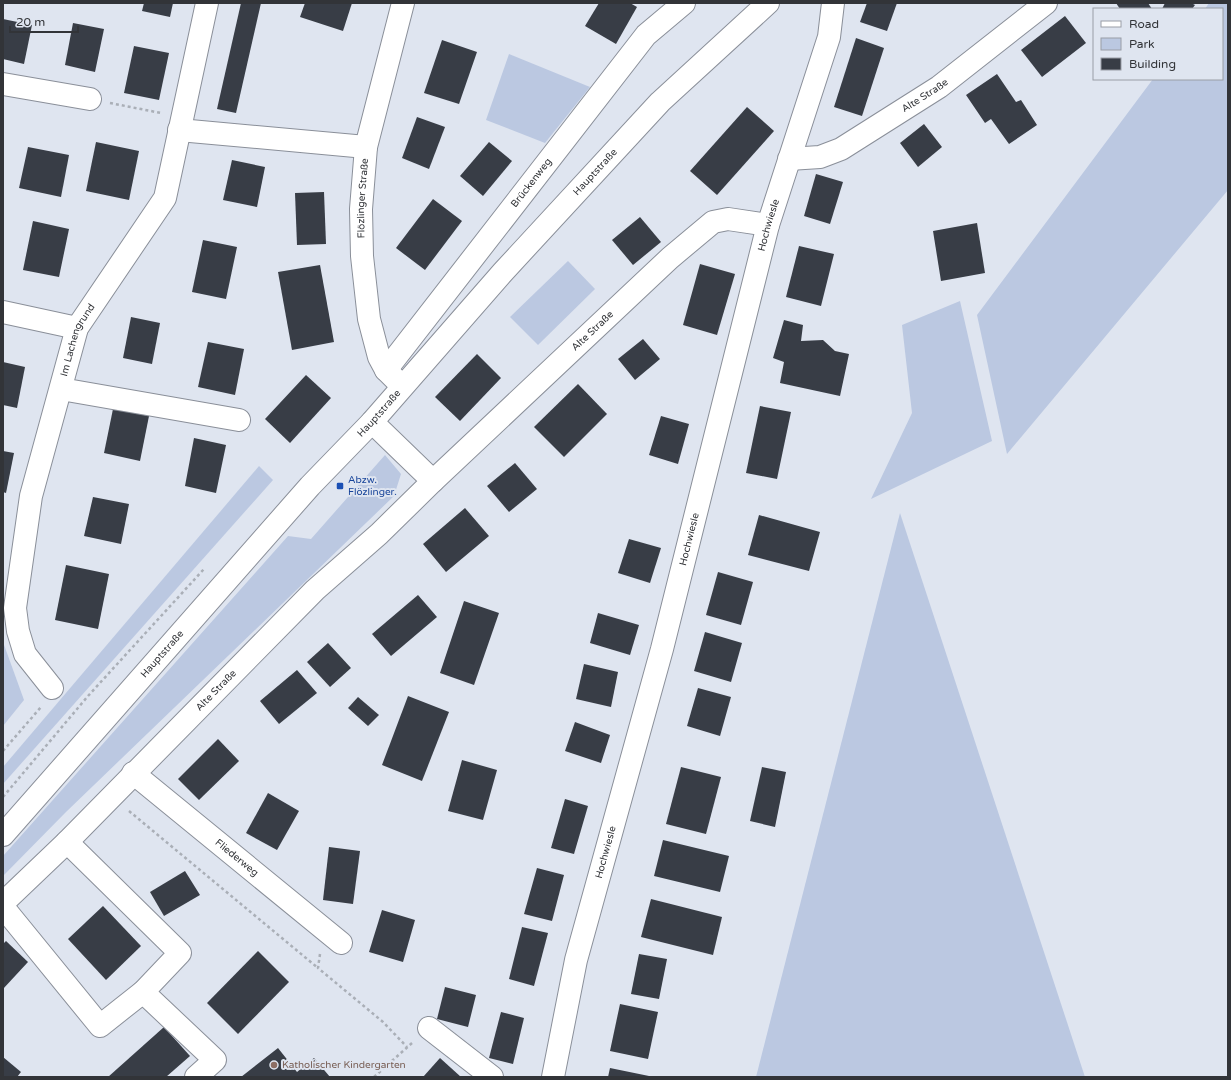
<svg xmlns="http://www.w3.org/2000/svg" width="1231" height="1080" font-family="'Varela Round',sans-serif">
<rect width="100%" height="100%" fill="#dfe5f0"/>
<g fill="#bbc8e1">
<path d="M1209,3H1228V190L1007,454L977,315L1153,79H1222V9H1205Z"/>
<path d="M509,54L590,87L545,143L486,120Z"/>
<path d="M568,261L595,289L538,345L510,317Z"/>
<path d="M960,301L992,441L871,499L912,413L902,325Z"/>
<path d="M385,455L401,474L394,496L66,812L3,876V856L288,536L311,539Z"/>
<path d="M259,466L273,480L3,784V767Z"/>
<path d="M900,513L1085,1077H756Z"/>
<path d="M3,642L24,700L3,726Z"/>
</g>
<g fill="#383d46">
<path d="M144,3H173L170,17L142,11Z"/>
<path d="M241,3H261L236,113L217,109Z"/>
<path d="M305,3H352L343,31L300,17Z"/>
<path d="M599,3H630L637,7L616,44L585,26Z"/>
<path d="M867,3H897L887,31L860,22Z"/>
<path d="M1116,3H1148L1152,9H1120Z"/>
<path d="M1165,3H1191L1195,5L1192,9H1162Z"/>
<path d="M1065,16L1086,43L1042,77L1021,50Z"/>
<path d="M3,19L32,25L24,64L3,59Z"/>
<path d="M73,23L104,29L95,72L65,65Z"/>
<path d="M856,38L884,48L862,116L834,107Z"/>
<path d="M442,40L477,52L459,104L424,93Z"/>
<path d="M134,46L169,53L159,100L124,93Z"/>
<path d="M997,74L1016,102L1021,100L1037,125L1009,144L991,119L985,123L966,95Z"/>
<path d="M747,107L774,131L717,195L690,171Z"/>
<path d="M417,117L445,127L429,169L402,158Z"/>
<path d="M924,124L942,147L918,167L900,143Z"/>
<path d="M96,142L139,151L129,200L86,191Z"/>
<path d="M489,142L512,161L483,196L460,176Z"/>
<path d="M28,147L69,155L61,197L19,188Z"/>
<path d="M232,160L265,167L257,207L223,200Z"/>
<path d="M816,174L843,182L830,224L804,216Z"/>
<path d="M324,192L326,244L297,245L295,193Z"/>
<path d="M433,199L462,221L425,270L396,248Z"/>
<path d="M640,217L661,242L633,265L612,240Z"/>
<path d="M33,221L69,229L59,277L23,270Z"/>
<path d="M977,223L985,273L941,281L933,231Z"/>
<path d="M203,240L237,247L226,299L192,292Z"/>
<path d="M799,246L834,254L821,306L786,297Z"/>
<path d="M700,264L735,274L717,335L683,325Z"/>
<path d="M320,265L334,342L292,350L278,272Z"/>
<path d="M131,317L160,323L152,364L123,358Z"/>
<path d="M784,320L803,325L801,341L823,340L835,351L849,354L840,396L780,383L784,362L773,358Z"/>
<path d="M643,339L660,359L635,380L618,359Z"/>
<path d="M208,342L244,349L235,395L198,387Z"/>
<path d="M477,354L501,378L460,421L435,397Z"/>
<path d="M3,362L25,367L17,408L3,405Z"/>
<path d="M306,375L331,398L290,443L265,419Z"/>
<path d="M578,384L607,414L564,457L534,427Z"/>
<path d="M760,406L791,412L777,479L746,473Z"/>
<path d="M113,409L149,416L140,461L104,453Z"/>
<path d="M661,416L689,424L678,464L649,455Z"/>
<path d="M194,438L226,445L216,493L185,486Z"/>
<path d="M3,451L14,453L6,493L3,492Z"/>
<path d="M515,463L537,489L509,512L487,486Z"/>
<path d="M93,497L129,504L121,544L84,536Z"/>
<path d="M465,508L489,536L446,572L423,544Z"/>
<path d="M759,515L820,532L809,571L748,555Z"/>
<path d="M629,539L661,548L650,583L618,573Z"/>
<path d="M66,565L109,574L98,629L55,620Z"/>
<path d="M718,572L753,582L741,625L706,615Z"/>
<path d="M418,595L437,617L391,656L372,634Z"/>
<path d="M464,601L499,613L474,685L440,673Z"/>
<path d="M598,613L639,625L630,655L590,643Z"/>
<path d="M705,632L742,643L731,682L694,671Z"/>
<path d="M328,643L351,668L330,687L307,662Z"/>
<path d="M584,664L618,672L611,707L576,699Z"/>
<path d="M297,670L317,693L279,724L260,701Z"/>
<path d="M698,688L731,697L720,736L687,726Z"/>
<path d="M408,696L449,712L422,781L382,765Z"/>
<path d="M358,697L379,715L368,726L348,708Z"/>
<path d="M575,722L610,735L601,763L565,751Z"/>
<path d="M218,739L239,761L199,800L178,779Z"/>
<path d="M462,760L497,770L483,820L448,811Z"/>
<path d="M681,767L721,777L706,834L666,824Z"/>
<path d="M762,767L786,772L775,827L750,821Z"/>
<path d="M268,793L299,811L277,850L246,833Z"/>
<path d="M565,799L588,806L574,854L551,848Z"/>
<path d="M663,840L729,856L720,892L654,876Z"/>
<path d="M329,847L360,851L353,904L323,900Z"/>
<path d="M537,868L564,875L552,921L524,914Z"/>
<path d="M185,871L200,895L164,916L150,892Z"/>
<path d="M651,899L722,917L713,955L641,937Z"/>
<path d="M103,906L141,946L106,980L68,939Z"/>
<path d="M382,910L415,920L403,962L369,952Z"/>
<path d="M522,927L548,933L534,986L509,979Z"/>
<path d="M6,941L28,962L3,989V944Z"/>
<path d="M258,951L289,982L238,1034L207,1003Z"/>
<path d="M639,954L667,959L659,999L631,994Z"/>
<path d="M445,987L476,995L468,1027L437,1019Z"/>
<path d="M620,1004L658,1012L648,1059L610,1051Z"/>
<path d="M501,1012L524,1018L513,1064L489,1058Z"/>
<path d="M164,1027L190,1056L166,1077H108Z"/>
<path d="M278,1048L297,1072L314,1058L330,1077H241Z"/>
<path d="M3,1057L21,1072L17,1077H3Z"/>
<path d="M440,1058L461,1077H423Z"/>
<path d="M610,1068L649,1076V1077H608Z"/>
</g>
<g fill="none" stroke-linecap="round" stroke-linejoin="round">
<defs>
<g id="minor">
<path d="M3,84L90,99"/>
<path d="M179,130L366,147"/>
<path id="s1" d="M789,159L820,157L841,149L939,87L1046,3"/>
<path d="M3,312L77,328"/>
<path id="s2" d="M386,370L646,35L684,3"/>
<path id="s3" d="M395,379L386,370L379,357L369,319L362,256L361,209L366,147L403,3"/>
<path d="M61,389L239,420"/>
<path id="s4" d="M433,481L670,258L713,222L728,219L768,225"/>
<path id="s5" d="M52,688L25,654L18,631L15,608L31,496L77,328L165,198L207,3"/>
<path id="s6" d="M133,773L341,943"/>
<path id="s7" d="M3,835L310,486L372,422L503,272L660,102L768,3"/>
<path id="s8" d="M3,903L67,842L315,590L379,534L433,481L372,422"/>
<path d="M3,907L100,1026L143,992L180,953L67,842"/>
<path d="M143,992L215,1060L196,1077"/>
<path d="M429,1028L492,1077"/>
<path id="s9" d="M553,1077L576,960L662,649L768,225L829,37L833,3"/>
</g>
</defs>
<use href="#minor" stroke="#8a8f99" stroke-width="24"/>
<g stroke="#aaafb7" stroke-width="2.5" stroke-dasharray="3 3" stroke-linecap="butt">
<path d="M110,103L161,113"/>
<path d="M3,751L41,707"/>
<path d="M3,797L88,696L204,569"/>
<path d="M129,811L318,968"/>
<path d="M320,954L318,968L383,1022L407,1047"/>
<path d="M374,1077L412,1043"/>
</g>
<use href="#minor" stroke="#fff" stroke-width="22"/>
</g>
<rect fill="#1a4fb4" stroke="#dfe5f0" stroke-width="1.5" x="336" y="482" width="8" height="8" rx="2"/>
<circle fill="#8d6e63" stroke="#dfe5f0" stroke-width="1.5" cx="274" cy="1065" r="4"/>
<g text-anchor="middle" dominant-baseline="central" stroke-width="4" stroke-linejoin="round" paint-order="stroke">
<g font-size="10" fill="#323438" stroke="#dfe5f0">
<text stroke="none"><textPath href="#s1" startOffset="153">Alte Straße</textPath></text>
<text stroke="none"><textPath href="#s7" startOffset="889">Hauptstraße</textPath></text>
<text stroke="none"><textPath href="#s2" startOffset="237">Brückenweg</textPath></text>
<text stroke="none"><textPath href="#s3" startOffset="188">Flözlinger Straße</textPath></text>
<text stroke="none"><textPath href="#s9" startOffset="879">Hochwiesle</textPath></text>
<text stroke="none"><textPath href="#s4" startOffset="219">Alte Straße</textPath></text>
<text stroke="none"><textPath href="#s5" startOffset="367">Im Lachengrund</textPath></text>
<text stroke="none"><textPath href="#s7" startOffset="565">Hauptstraße</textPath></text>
<text stroke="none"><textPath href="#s9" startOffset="555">Hochwiesle</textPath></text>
<text stroke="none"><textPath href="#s7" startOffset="241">Hauptstraße</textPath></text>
<text stroke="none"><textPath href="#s8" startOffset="301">Alte Straße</textPath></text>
<text stroke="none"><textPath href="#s9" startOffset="231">Hochwiesle</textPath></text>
<text stroke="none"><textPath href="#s6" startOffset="134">Fliederweg</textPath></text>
</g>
<g font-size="10" fill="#164399" stroke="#dfe5f0" text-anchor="start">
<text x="348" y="480">Abzw.<tspan x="348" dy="12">Flözlinger.</tspan></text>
</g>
<g font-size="10" fill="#785e54" stroke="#dfe5f0" text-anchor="start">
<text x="282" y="1065">Katholischer Kindergarten</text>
</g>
</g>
<rect width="1231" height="1080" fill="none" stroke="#323438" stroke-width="8"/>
<rect x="1093" y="8" width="130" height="72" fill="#dfe5f0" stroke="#9a9ea6"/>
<rect x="1101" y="21" width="20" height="6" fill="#ffffff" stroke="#9a9ea6"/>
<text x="1129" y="28" font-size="12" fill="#323438">Road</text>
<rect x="1101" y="38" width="20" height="12" fill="#bbc8e1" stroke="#9a9ea6"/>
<text x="1129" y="48" font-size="12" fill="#323438">Park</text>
<rect x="1101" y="58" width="20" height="12" fill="#383d46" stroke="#9a9ea6"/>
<text x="1129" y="68" font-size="12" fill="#323438">Building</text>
<path d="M10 26v6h68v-6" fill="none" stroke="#323438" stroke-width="2"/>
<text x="16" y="26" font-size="12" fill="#323438" stroke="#dfe5f0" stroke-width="3" paint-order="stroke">20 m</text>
</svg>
